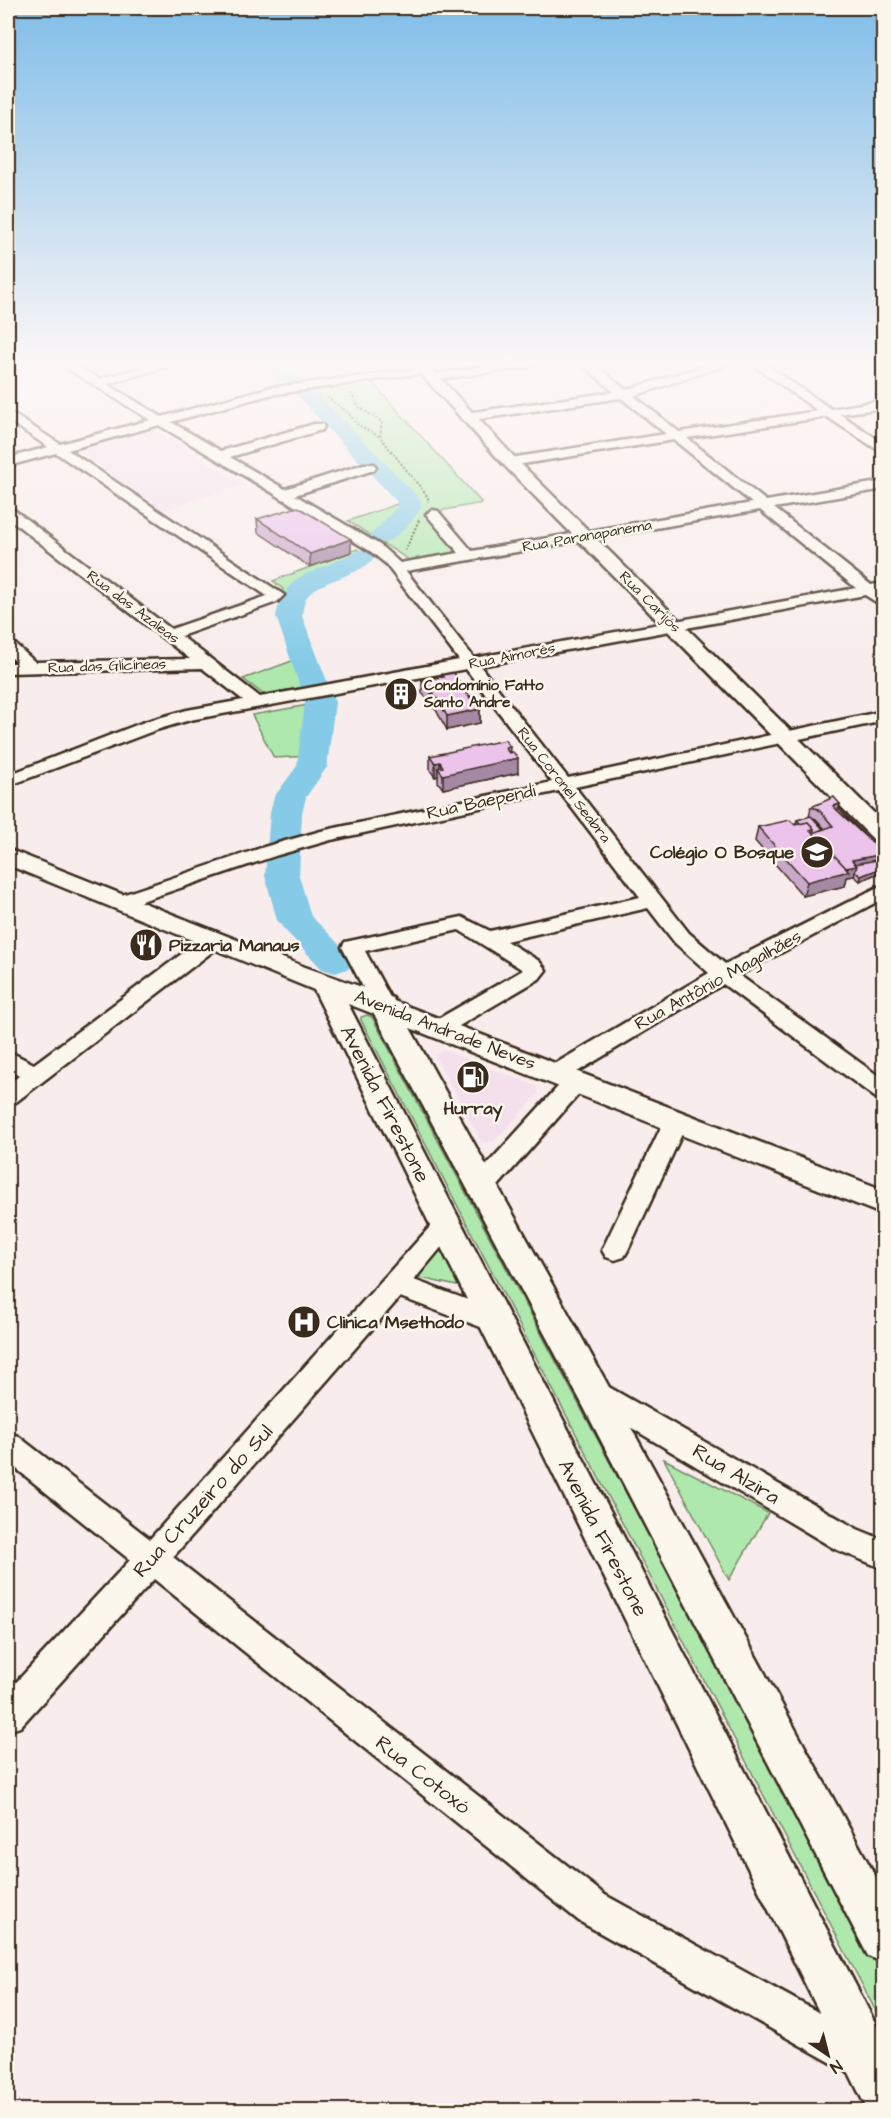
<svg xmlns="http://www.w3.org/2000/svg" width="891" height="2118" font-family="'Architects Daughter',sans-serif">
<rect width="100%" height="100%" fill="#f8edec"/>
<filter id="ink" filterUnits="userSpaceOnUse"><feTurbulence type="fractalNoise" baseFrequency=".0167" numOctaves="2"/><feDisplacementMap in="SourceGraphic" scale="12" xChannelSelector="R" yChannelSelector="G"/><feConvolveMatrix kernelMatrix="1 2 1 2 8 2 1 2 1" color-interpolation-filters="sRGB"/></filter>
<g filter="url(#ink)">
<g fill="#f4e0ec">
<path d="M152,427L245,485L163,510L75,449Z"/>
<path d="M444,1050L536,1086L539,1094L493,1142L482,1143L434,1055Z"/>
</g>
<g fill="#afe8ad" stroke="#758966" stroke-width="1.5">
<path d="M370,380L482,503L428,513L461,552L409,560L348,521L406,501L412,507L416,504L310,388Z"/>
<path d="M357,549L370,559L309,581L279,604L282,599L283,589L273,581Z"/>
<path d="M300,658L311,686L263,694L243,679Z"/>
<path d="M314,704L311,756L274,758L252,715Z"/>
<path d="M367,1015L372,1017L883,1974V2025L361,1020V1017Z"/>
<path d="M438,1247L442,1249L458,1283L457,1286L416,1277Z"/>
<path d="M664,1459L768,1513L729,1580Z"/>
</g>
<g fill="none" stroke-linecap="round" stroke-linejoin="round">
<g fill="#85cbe7" fill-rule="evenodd">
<path d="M261,364H284L309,385L417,496L421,501V508C410,524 392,548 371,543L368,538L397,507V502L295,393Z"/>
<path d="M365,548L374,550L377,555C362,578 313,579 305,601C303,606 303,611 302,616L335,702L327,767L306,797L302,813L299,876L311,916L348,953L353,961L348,969L335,973L322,969L283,928L277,920L265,876L270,813L274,797L297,766L305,702L276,616C279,600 285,589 298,578Z"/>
</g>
<defs>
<g id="minor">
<path d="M60,364H74L99,379L156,364H176L107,384L162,417L268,388L428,368L430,370L424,373L269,395L171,422L221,451L314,424H322L324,427L322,430L230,457L285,489L364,464H374L376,467L374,470L295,495L380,545L400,563L459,553L426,514L433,510L438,511L472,551L752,503L674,440L510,466L504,462L510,458L666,434L621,398L466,421L460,417L466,413L614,392L582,364H594L626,390L711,364H729L634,396L679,432L818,411L752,364H765L831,409L884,400V408L840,414L884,444V454L827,417L687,438L766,501L884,481V489L774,508L871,585L884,583V592H880L884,595V607L865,595L480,666L568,778L884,711V721L575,787L689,933L725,964L884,884V898L739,975L884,1080V1100L876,1098L723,984L572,1075L584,1076L587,1082L584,1088L491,1194L482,1196L473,1194L470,1187L473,1180L565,1079L556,1082L548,1080L545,1074L548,1068L709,973L675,943L648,908L506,941L539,961L546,970L539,979L447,1033L439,1036L431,1033L428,1028L431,1023L523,970L459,930L365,951L394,1005L391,1010L383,1012L375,1010L342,947L345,942L462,917L490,931L640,897L559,791L331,840L278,855L127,906L120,908L113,906L110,902L113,898L264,847L321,831L552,782L466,669L190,720L156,730L8,786V775L144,722L187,710L243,700L202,668L8,673V663H17L8,654V641L14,643L35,662L190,659L8,518V508L13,509L171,629L267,596L56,453L8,466V458L48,447L8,420V411L60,444L150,420ZM159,425L370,551L385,563L459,660L260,697L181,636L277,602L284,595L68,450ZM760,510L856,588L474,658L406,571Z"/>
<path d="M501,364H534L529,367L432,380L426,377L432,374Z"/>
<path d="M214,933L221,935L224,940L221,945L16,1102L8,1104V1084L19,1076L8,1069V1051L34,1064L207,935Z"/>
<path d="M676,1112L684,1115L688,1121L628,1250L624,1257L615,1260L606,1257L602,1250L664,1121L668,1115Z"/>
<path d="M446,1216L455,1219L459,1226L414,1280L503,1313L507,1321L503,1329L494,1332L400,1297L173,1557L605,1895L876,2044L881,2058L876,2072L862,2077L848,2072L579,1921L154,1579L20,1727L8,1731V1691L130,1560L8,1462V1432L18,1436L150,1539L437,1219Z"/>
<path d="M593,1378L857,1529L884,1540V1569L835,1549L583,1399L579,1390L583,1381Z"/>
</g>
<g id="major">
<path d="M412,364H427L516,459L884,823V844L876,842L504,465Z"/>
<path d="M8,849L305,967L393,998L394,1001L884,1190V1215L410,1028L604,1378L884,1892V1963L868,1956L580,1400L374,1014L348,1004L884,2040V2110L867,2109L314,990L8,865Z"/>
</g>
</defs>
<use href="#minor" stroke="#3b2a1e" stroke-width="5"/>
<use href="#major" stroke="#3b2a1e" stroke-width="5"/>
<g stroke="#3b2a1e" stroke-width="2" stroke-dasharray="2 2" stroke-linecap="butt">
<path d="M351,393L359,407L382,422L380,437L428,497V502"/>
<path d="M327,397L348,413L358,425L380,437"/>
<path d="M405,551L419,520"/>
</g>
<use href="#minor" fill="#fbf7ec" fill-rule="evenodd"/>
<use href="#major" fill="#fbf7ec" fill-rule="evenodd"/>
</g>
<g fill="#caa8ca" stroke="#3b2a1e" stroke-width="1.5" fill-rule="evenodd">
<path d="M257,519L351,552L310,567L258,532Z"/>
<path d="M442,675L467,694L480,709V723L447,730L436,710L432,707V704L422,693V679L442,678Z"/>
<path d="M388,687L414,696L393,700L388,692Z"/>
<path d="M510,752L518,773L443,789L438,782V776L435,777L430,770V756Z"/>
<path d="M840,804L839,809L866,837L884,854L883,871L860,881L854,876L847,877L845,886L803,896L755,841L758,827L796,823L797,820L809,817L811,807ZM813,818L816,819L825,829H823Z"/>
</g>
<g fill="#a488a4" stroke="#3b2a1e" stroke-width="1.5">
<path d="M351,539V552L310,567V554Z"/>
<path d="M414,692V696L393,700V696Z"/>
<path d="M480,709V723L447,730V716Z"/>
<path d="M510,747L509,760L518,758V773L443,789V775L505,748Z"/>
<path d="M440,762V770L438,768V776L435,777V763Z"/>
<path d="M840,804L838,814L833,806Z"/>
<path d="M884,854L881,864L856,869L854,876L847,877L845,886L803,896L807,882L852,860Z"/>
<path d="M884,867L883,871L860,881L861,876Z"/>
</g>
<g fill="#ebc3eb" stroke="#3b2a1e" stroke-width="1.5">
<path d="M298,507L351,539L310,554L257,519Z"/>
<path d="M454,673L467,694L472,697H469L480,709L447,716L436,697L431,693H434L422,679L444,677L442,675Z"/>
<path d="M408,683L414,692L393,696L388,687Z"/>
<path d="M505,740L510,747L505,748L509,753L513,752L518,758L443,775L438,768L443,767L440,762L435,763L430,756Z"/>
<path d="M834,797L840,804L833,806L884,854L852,860L857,866L846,868L813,833L833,826L818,809L811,807Z"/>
<path d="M839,809L866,837L837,810Z"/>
<path d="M811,816L823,829L813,833L814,829L808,822L795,825L794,824L800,823L797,820Z"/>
<path d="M790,820L795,825L808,822L814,829L810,830L849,871L807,882L758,827Z"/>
<path d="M883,856L884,867L861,876L855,871L857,866L855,864L882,859Z"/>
</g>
</g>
<linearGradient id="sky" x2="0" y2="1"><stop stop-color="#80bde8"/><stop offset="0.55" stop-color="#fcf7f6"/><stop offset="1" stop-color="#fcf7f6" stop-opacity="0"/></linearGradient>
<rect width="891" height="661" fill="url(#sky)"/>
<defs>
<symbol id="building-disc" viewBox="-11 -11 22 22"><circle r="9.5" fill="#3b2a1e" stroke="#fbf7ec"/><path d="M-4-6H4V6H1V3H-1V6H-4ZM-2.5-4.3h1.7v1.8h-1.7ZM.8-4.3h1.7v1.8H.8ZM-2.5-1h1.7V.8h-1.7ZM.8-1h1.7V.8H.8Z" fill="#fff"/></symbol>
<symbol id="school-disc" viewBox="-11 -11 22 22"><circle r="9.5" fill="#3b2a1e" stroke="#fbf7ec"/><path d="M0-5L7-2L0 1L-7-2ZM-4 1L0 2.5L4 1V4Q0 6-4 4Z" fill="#fff"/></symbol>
<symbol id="restaurant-disc" viewBox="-11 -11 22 22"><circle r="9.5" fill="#3b2a1e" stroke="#fbf7ec"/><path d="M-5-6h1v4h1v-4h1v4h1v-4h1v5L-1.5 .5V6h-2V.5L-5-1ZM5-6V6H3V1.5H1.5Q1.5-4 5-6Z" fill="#fff"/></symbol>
<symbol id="fuel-disc" viewBox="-11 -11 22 22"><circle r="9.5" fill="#3b2a1e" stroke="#fbf7ec"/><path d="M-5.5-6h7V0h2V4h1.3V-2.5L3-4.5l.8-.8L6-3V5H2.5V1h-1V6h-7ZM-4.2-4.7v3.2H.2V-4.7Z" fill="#fff"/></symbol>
<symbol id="hospital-disc" viewBox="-11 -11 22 22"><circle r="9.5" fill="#3b2a1e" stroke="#fbf7ec"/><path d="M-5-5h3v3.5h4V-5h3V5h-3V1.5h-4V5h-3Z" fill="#fff"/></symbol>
</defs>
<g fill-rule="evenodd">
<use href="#building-disc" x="382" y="675" width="38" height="38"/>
<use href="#school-disc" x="798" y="833" width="38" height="38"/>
<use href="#restaurant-disc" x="127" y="926" width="38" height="38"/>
<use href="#fuel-disc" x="454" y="1058" width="38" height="38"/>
<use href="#hospital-disc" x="285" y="1303" width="38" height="38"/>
</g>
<g text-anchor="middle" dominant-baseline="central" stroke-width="5" stroke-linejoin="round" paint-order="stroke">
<g font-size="15" fill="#3b2a1e" stroke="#fbf7ec">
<text transform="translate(587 536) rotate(-10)">Rua Paranapanema</text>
<text transform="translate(650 602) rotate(45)">Rua Carijós</text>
<text transform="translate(133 607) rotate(37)">Rua das Azaleas</text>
<text transform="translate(512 656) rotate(-11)">Rua Aimorés</text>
<text transform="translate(107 666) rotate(-2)">Rua das Glicíneas</text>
<text transform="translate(564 785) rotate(52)">Rua Coronel Seabra</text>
</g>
<g font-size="15" font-weight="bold" fill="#3b2a1e" stroke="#fbf7ec" text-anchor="start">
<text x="424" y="685">Condomínio Fatto<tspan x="424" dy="17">Santo Andre</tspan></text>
</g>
<g font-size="18" fill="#3b2a1e" stroke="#fbf7ec">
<text transform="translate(481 802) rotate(-12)">Rua Baependi</text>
<text transform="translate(718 980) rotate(-29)">Rua Antônio Magalhães</text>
<text transform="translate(445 1030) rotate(21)">Avenida Andrade Neves</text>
</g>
<g font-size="18" font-weight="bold" fill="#3b2a1e" stroke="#fbf7ec" text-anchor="start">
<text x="794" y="852" text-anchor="end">Colégio O Bosque</text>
<text x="169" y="945">Pizzaria Manaus</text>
<text x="473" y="1108" text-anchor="middle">Hurray</text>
<text x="327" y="1322">Clinica Msethodo</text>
</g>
<g font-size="21" fill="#3b2a1e" stroke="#fbf7ec">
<text transform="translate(385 1104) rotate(63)">Avenida Firestone</text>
<text transform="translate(736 1474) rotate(31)">Rua Alzira</text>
<text transform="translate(203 1501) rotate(-48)">Rua Cruzeiro do Sul</text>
<text transform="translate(603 1538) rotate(63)">Avenida Firestone</text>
<text transform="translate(423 1775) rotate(38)">Rua Cotoxó</text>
</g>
</g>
<rect width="891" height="2118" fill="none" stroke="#fbf7ec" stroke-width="30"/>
<rect x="15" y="15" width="861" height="2088" fill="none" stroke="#3b2a1e" stroke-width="2" filter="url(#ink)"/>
<g transform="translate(828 2055) rotate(145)" stroke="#fbf7ec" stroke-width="4.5" paint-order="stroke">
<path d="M0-4.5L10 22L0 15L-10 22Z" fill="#3b2a1e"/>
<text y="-9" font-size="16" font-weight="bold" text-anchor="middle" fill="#3b2a1e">N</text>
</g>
</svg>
